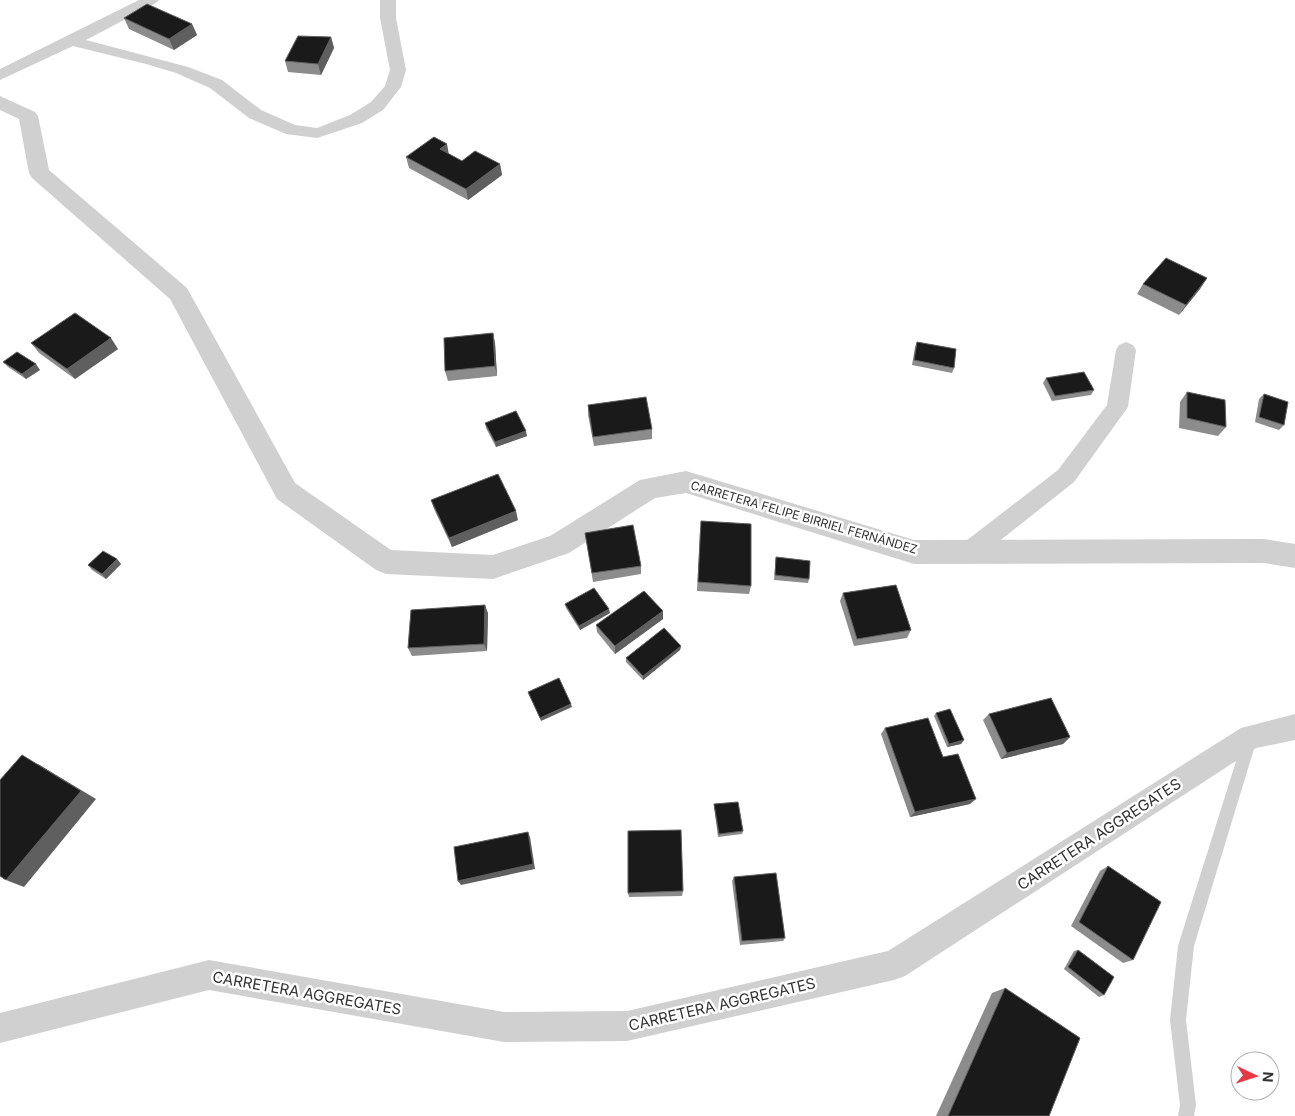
<svg xmlns="http://www.w3.org/2000/svg" width="1295" height="1116" font-family="Inter,sans-serif">
<rect width="100%" height="100%" fill="#fff"/>
<g fill="none" stroke-linecap="round" stroke-linejoin="round">
<path fill="#d0d0d0" fill-rule="evenodd" d="M1250,732L1255,734L1257,739L1194,946L1186,1020L1196,1105L1194,1116H1178L1180,1105L1170,1020L1178,946L1243,739L1245,734Z"/>
<g fill="#d0d0d0" fill-rule="evenodd">
<path d="M139,0H159L156,3L86,40L188,67L222,80L261,110L295,125L317,128L350,115L371,102L385,86L390,70L380,18V0H396V18L406,70L401,87L383,110L362,123L317,138L286,134L249,118L210,88L176,73L146,64L73,46L0,80V69Z"/>
<path d="M1126,342L1133,345L1136,350L1128,407L1074,482L978,558L970,561L962,558L958,551L962,544L1058,470L1107,405L1116,350L1119,345Z"/>
<path d="M1295,714V740L1256,748L905,976L894,980L627,1041L504,1042L209,990L0,1043V1013L209,960L504,1012L627,1011L888,951L1241,728Z"/>
</g>
<path fill="#d0d0d0" fill-rule="evenodd" d="M0,96L35,112L38,116L49,170L187,288L295,483L391,550L493,555L550,536L640,480L686,471L914,540L1264,539L1295,544V568L1264,563L914,564L686,493L655,498L569,553L493,579L386,574L376,570L277,499L170,299L32,178L29,173L19,119L0,110Z"/>
</g>
<g fill="#8c8c8c">
<path d="M124,18L192,24L197,35L174,50L129,29Z"/>
<path d="M331,37L334,48L321,75L288,72L285,61Z"/>
<path d="M449,154L462,161L500,164L502,175L468,200L409,168L406,157Z"/>
<path d="M1207,278L1200,289L1179,315L1137,294L1143,284Z"/>
<path d="M493,333L495,343L497,376L448,381L445,371Z"/>
<path d="M917,342L954,368L952,373L912,365L915,347Z"/>
<path d="M31,343L118,349L75,379L39,353Z"/>
<path d="M3,362L40,370L26,379L8,367Z"/>
<path d="M1046,378L1094,390L1091,395L1052,401L1043,383Z"/>
<path d="M1187,392L1226,427L1218,436L1179,428L1180,402Z"/>
<path d="M1264,394L1284,425L1279,430L1255,422L1259,399Z"/>
<path d="M588,405L652,429V439L594,446L588,415Z"/>
<path d="M485,423L527,436L496,447L486,428Z"/>
<path d="M431,500L518,520L452,547L434,509Z"/>
<path d="M700,530L751,586L749,594L697,591Z"/>
<path d="M585,533L641,566V574L593,582Z"/>
<path d="M776,557L809,579L808,583L774,580Z"/>
<path d="M117,559L121,564L106,579L92,570L88,565Z"/>
<path d="M843,593L911,630L907,638L854,646L840,601Z"/>
<path d="M565,604L610,613L580,630L566,608Z"/>
<path d="M488,613L487,651L412,656L408,648Z"/>
<path d="M663,619L615,654L597,632L596,625Z"/>
<path d="M681,646L680,650L643,680L626,662V658Z"/>
<path d="M936,713L964,740L961,744L947,747L934,716Z"/>
<path d="M989,714L1070,737L1063,744L1001,759L983,720Z"/>
<path d="M885,728L943,757L970,804L910,817L881,734Z"/>
<path d="M714,804L743,831L742,834L718,837L714,807Z"/>
<path d="M1108,866L1133,960L1123,963L1071,926L1100,871Z"/>
<path d="M734,877L785,938L783,941L740,945L732,881Z"/>
<path d="M683,891L682,896L629,897L628,893Z"/>
<path d="M1078,950L1104,995L1099,997L1064,969L1074,951Z"/>
<path d="M1005,988L1049,1116H936L992,993Z"/>
</g>
<g fill="#5f5f5f">
<path d="M192,24L197,35L174,50L169,39Z"/>
<path d="M331,37L334,48L321,75L318,64Z"/>
<path d="M447,144L449,155L440,149Z"/>
<path d="M500,164L502,175L468,200L466,189Z"/>
<path d="M1207,278L1200,289L1179,315L1186,305Z"/>
<path d="M493,333L495,343L497,376L495,366Z"/>
<path d="M111,338L118,349L75,379L67,369Z"/>
<path d="M36,364L40,370L26,379L22,374Z"/>
<path d="M526,431L527,436L496,447L495,442Z"/>
<path d="M516,511L518,520L452,547L449,538Z"/>
<path d="M117,559L121,564L106,579L102,574Z"/>
<path d="M485,605L488,613L487,651L484,644Z"/>
<path d="M609,609L610,613L580,630L579,626Z"/>
<path d="M663,611V619L615,654V646Z"/>
<path d="M681,646L680,650L643,680V676Z"/>
<path d="M571,704L572,707L541,721L540,718Z"/>
<path d="M1070,737L1063,744L1001,759L1007,753Z"/>
<path d="M964,740L961,744L947,747L949,744Z"/>
<path d="M38,764L96,799L24,887L6,880Z"/>
<path d="M976,799L970,804L910,817L915,812Z"/>
<path d="M528,832L530,837L535,869L461,885L458,881Z"/>
</g>
<g fill="#1a1a1a" stroke="#5f5f5f">
<path d="M147,4L192,24L169,39L124,18Z"/>
<path d="M298,36L331,37L318,64L285,61Z"/>
<path d="M434,137L447,144L440,149L462,161L475,151L500,164L466,189L406,157Z"/>
<path d="M1166,258L1207,278L1186,305L1143,284Z"/>
<path d="M75,313L111,338L67,369L31,343Z"/>
<path d="M493,333L495,366L445,371L444,338Z"/>
<path d="M917,342L956,349L954,368L914,360Z"/>
<path d="M17,352L36,364L22,374L3,362Z"/>
<path d="M1084,372L1094,390L1055,396L1046,378Z"/>
<path d="M1187,392L1225,400L1226,427L1187,418Z"/>
<path d="M1264,394L1288,402L1284,425L1259,417Z"/>
<path d="M646,397L652,429L593,437L588,405Z"/>
<path d="M516,411L526,431L495,442L485,423Z"/>
<path d="M498,474L516,511L449,538L431,500Z"/>
<path d="M701,521L751,524V586L698,582Z"/>
<path d="M633,525L641,566L592,573L585,533Z"/>
<path d="M103,551L117,559L102,574L88,565Z"/>
<path d="M776,557L810,561L809,579L775,575Z"/>
<path d="M896,585L911,630L857,639L843,593Z"/>
<path d="M594,588L609,609L579,626L565,604Z"/>
<path d="M644,591L663,611L615,646L596,625Z"/>
<path d="M485,605L484,644L408,648L411,610Z"/>
<path d="M664,628L681,646L643,676L626,658Z"/>
<path d="M559,678L571,704L540,718L528,692Z"/>
<path d="M1051,698L1070,737L1007,753L989,714Z"/>
<path d="M950,709L964,740L949,744L936,713Z"/>
<path d="M928,718L943,757L958,754L976,799L915,812L885,728Z"/>
<path d="M22,755L81,791L6,880L0,876V780Z"/>
<path d="M738,802L743,831L719,834L714,804Z"/>
<path d="M681,830L683,891L628,893V831Z"/>
<path d="M528,832L533,864L458,881L454,847Z"/>
<path d="M1108,866L1161,902L1133,960L1079,922Z"/>
<path d="M776,873L785,938L742,941L734,877Z"/>
<path d="M1078,950L1114,977L1104,995L1068,967Z"/>
<path d="M1005,988L1080,1038L1049,1116H948Z"/>
</g>
<g text-anchor="middle" dominant-baseline="central" stroke-width="5" stroke-linejoin="round" paint-order="stroke">
<g font-size="12" fill="#333" stroke="#fff">
<text transform="translate(804 517) rotate(16)">CARRETERA FELIPE BIRRIEL FERNÁNDEZ</text>
</g>
<g font-size="15" fill="#333" stroke="#fff">
<text transform="translate(1099 834) rotate(-33)">CARRETERA AGGREGATES</text>
<text transform="translate(307 993) rotate(10)">CARRETERA AGGREGATES</text>
<text transform="translate(722 1004) rotate(-13)">CARRETERA AGGREGATES</text>
</g>
</g>
<g transform="translate(1255 1076) rotate(94)"><circle r="24" fill="#ffffff" stroke="#adadad"/>
<path d="M0-4L9 19L0 12L-9 19Z" fill="#e63946"/>
<text y="-8" font-size="14" font-weight="bold" text-anchor="middle" fill="#333333">N</text>
</g>
</svg>
